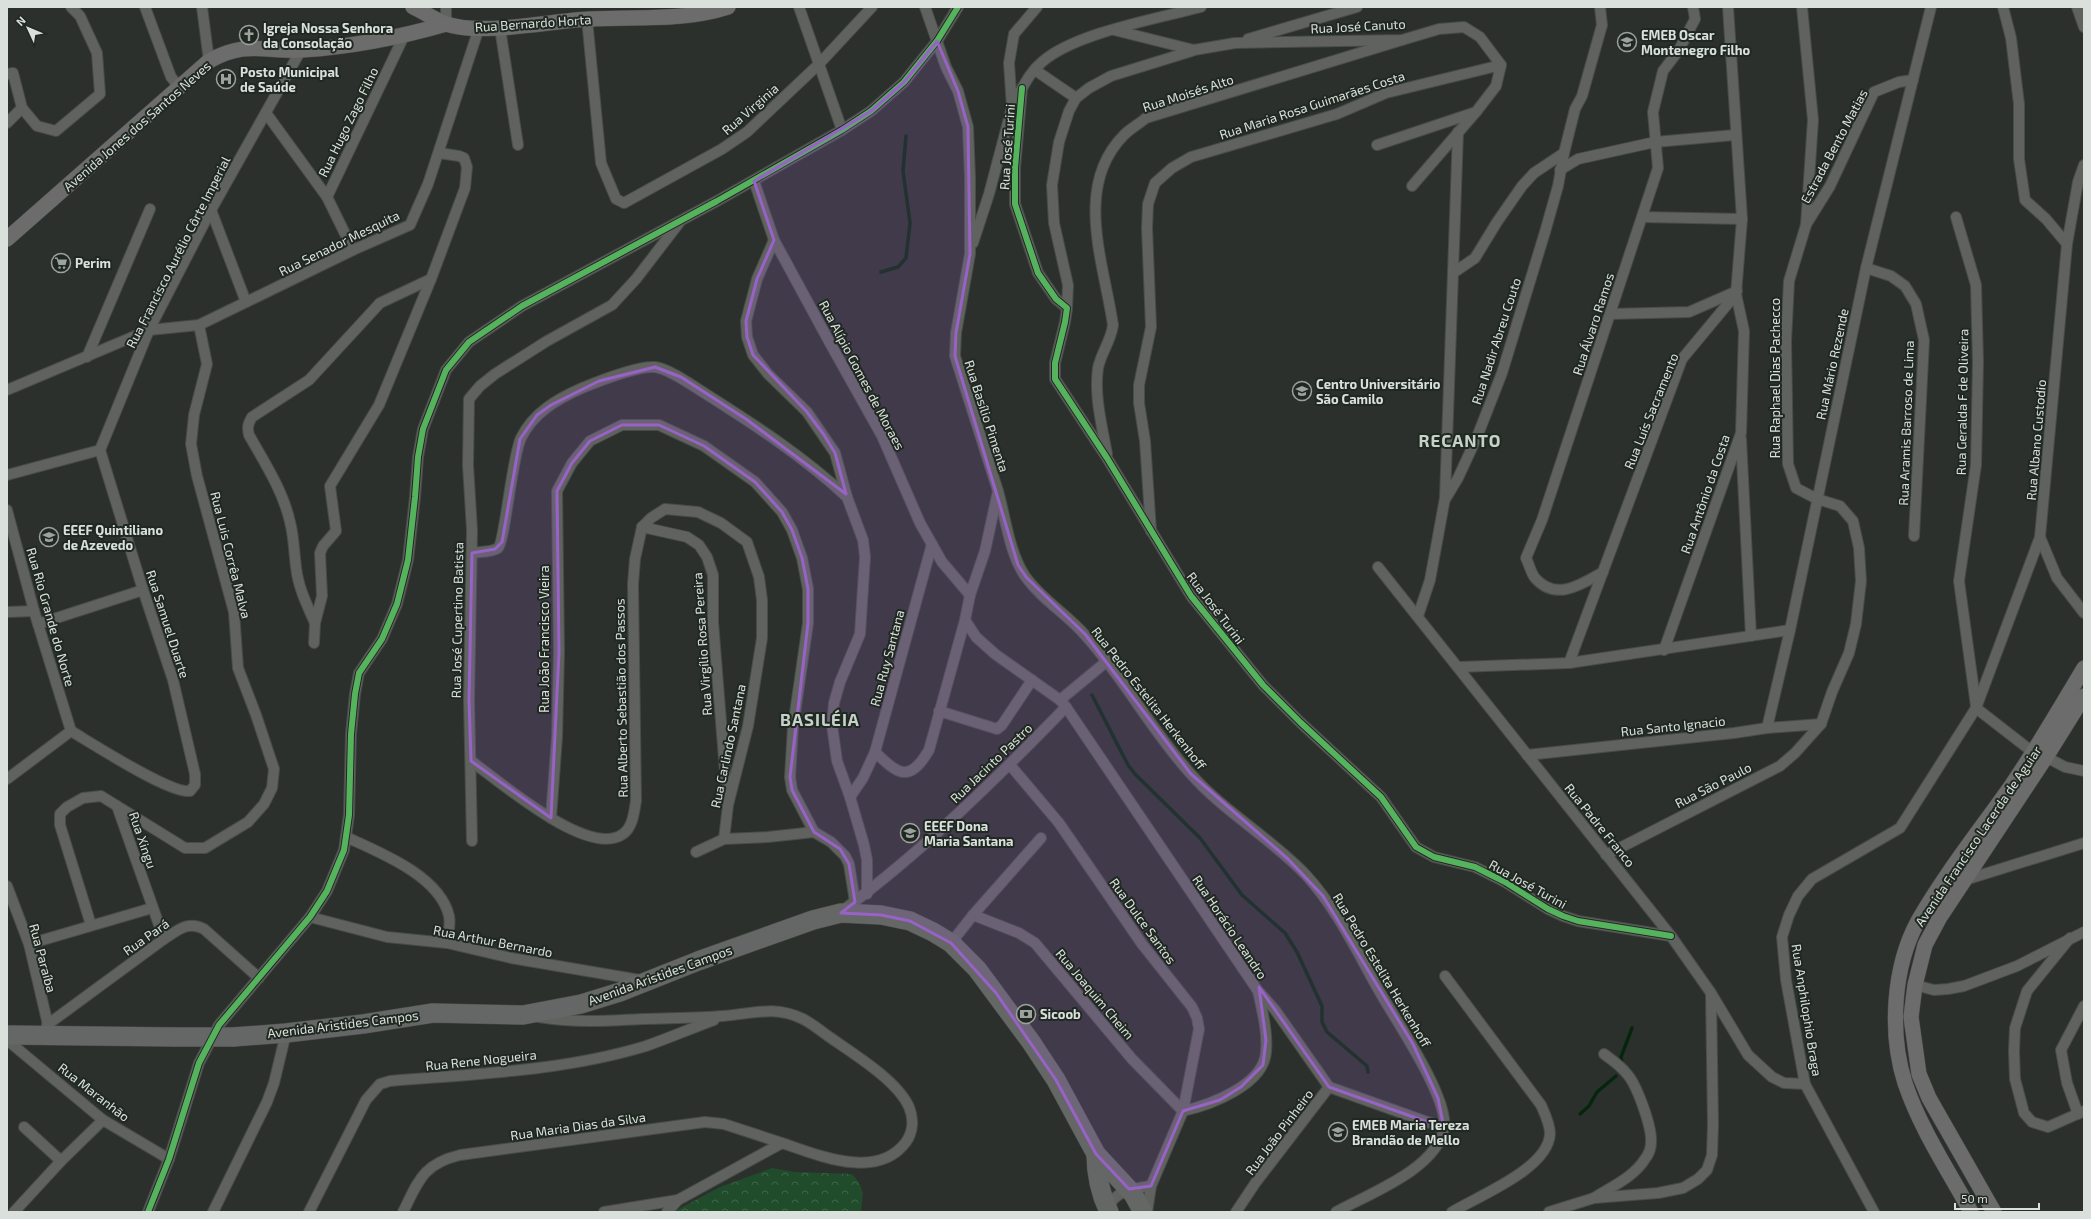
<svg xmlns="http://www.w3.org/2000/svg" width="2091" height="1219" font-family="'Exo 2',sans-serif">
<defs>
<pattern id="forest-crowns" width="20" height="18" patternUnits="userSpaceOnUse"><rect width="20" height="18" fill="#204c2b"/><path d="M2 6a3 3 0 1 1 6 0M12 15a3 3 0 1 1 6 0" fill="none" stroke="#406649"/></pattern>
</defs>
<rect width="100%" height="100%" fill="#2c302c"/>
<path fill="url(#forest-crowns)" d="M772,1168L794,1172L852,1174C865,1188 863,1194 861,1212H673L720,1187Z"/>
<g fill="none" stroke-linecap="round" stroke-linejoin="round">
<g stroke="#04260c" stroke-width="3.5">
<path d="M881,272L898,267L906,258L910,223L903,171L906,136"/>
<path d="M1092,695L1128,765L1135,774L1200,838L1242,895L1285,933L1297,952L1322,1006V1022L1327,1032L1367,1066L1368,1072"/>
<path d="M1622,1064L1621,1057L1632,1028"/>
<path d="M1580,1114L1589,1106L1597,1092L1616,1076"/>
</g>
<defs>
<g id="street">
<path d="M145,7L171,77L180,88"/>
<path d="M202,7L209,61"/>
<path d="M446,7V24"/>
<path d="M799,7L842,130"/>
<path d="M2003,7L2011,38L2019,104V159L2025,200L2046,219L2067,244"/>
<path d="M2077,7L2084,27"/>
<path d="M587,19L601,163L616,199L624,203L722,149L747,132L819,64L872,7"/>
<path d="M500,28L518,145"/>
<path d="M1114,30L1194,50L1235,43L1402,40L1439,29L1464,27L1480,37L1501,65L1496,86L1476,112L1377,145"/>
<path d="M1248,39L1357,7"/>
<path d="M1035,70L1076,98"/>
<path d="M7,74L13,73L22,108L37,126L56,131L100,94L97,53L80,16L71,7"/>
<path d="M1022,88L1015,168V204L1038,273L1056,299L1067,308L1065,322L1055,363V379L1107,458L1191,596L1263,685L1300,722L1381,797L1416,847L1434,857L1475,867L1505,882L1548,909L1563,916L1578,921L1671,936"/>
<path d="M1019,94C1025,83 1031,71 1042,62C1075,33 1156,19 1201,7"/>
<path d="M266,113L327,197L353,250"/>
<path d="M7,123L22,108"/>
<path d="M1560,170L1578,159L1655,142L1735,135"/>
<path d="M754,181L774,240L831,345L882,436L920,523L942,562L970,595"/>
<path d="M1412,186L1475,113"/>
<path d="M327,197L404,36"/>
<path d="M211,210L246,302"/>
<path d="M1642,217L1742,219"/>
<path d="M1956,217L1976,285L1978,362L1976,465L1959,581L1976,706"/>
<path d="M1807,223L1830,186L1874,92L1899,82L1913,80"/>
<path d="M774,240L757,279L746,321L747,337L753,355L768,374L807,412L835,453L847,497L863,540L865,557L860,634L840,682L834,703L832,725L837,761L850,797L864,845L867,860V894"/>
<path d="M973,243L989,194L1012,107L1009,63L1014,34L1037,7"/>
<path d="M1866,268L1891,276L1905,286L1916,304L1924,340L1914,536"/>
<path d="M1453,273L1475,258L1497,222L1522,186L1534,173L1564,153L1575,109L1582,96L1602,25L1600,7"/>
<path d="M1067,308L1068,285L1054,223L1052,185L1059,142L1069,111L1076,98L1089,88L1111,76L1192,51"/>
<path d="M1610,314L1689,312L1737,291"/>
<path d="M87,357L150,209"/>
<path d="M7,390L149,330L199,325L353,250L410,225L428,184L479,28"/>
<path d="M1741,439L1751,636"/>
<path d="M100,450L149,330L211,210L301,50"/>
<path d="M1107,454C1102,426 1094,396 1098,368C1101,353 1111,341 1113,325C1104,263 1073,186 1124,135C1130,129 1139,124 1146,118L1402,40"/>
<path d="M7,475L100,450"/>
<path d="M998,491C1006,519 1009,552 1025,576C1041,599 1067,614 1085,635C1124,678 1151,730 1190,773C1224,812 1271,838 1306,875C1338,910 1358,954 1381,994C1397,1022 1449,1098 1444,1128C1437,1169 1368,1194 1336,1212"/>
<path d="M1446,498L1458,478L1477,437L1502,373L1545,232L1558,186L1564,153"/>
<path d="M7,510L34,611L71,731"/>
<path d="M642,527L651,518L665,509L698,512L721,523L747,542L759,577L762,600V638L748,726L728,805L724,839"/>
<path d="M642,527L687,537L699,545L707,557L713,575V622L727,796"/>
<path d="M1151,531L1145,441L1139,403V385L1151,327L1147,228L1148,204L1155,183L1172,168L1191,157L1337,114L1386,93L1501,65"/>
<path d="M2040,537L2057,578L2084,613"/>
<path d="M472,553C478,552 493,552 498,548C505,541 512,456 521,438C533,413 557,399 582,388C599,381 638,366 655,367C670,369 693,386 706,394C755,425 804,457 847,497"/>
<path d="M1378,567L1671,936L1711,993L1748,1055L1772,1077L1784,1083L1805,1084"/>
<path d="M1603,572C1582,584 1556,602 1535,578C1531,573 1529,564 1526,558L1542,520L1658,168L1653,112L1663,71L1679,50L1695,19L1693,7"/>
<path d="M7,612L34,611"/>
<path d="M1418,616L1430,580L1445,498L1458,132"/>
<path d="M965,620L976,637L995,654L1060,700L1066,707L1258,991C1262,1010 1268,1032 1266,1052C1264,1085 1210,1105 1183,1111L1151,1186L1147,1212"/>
<path d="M315,623C307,605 298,587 296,567C294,552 294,537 290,522C283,491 265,463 249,435C247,427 248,424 252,417L309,380L380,303L431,279"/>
<path d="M38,624L143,590"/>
<path d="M314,643L315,623L322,596L320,553L323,546L336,531L330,486L379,405L431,279L465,188L467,167L464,158L459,156L439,153"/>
<path d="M1664,650L1741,433L1744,331L1736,294"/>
<path d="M1569,663L1682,359L1736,294L1742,219L1728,7"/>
<path d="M1459,667L1569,663L1790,630"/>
<path d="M1060,700L1106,662"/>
<path d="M1976,708L2034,753"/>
<path d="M939,711L997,729L1002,725L1032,680"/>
<path d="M1767,728L1790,630L1866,268L1931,7"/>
<path d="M71,731C93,744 170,794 190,791L195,785V774L173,680L143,590L100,450"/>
<path d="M875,752C898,774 909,784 929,750L965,620L970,595L985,551L998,491L955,356L956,333L970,254V177L968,127L958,91L946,67L925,7"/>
<path d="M1527,755L1734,733L1767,728L1821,724"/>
<path d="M2046,757L2065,767L2084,771"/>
<path d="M471,761C499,781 589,859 623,834C633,827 634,812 636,801L633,584L635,559L642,527"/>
<path d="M1010,765L1059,823L1142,944L1192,1007L1197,1018L1199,1029L1183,1111"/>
<path d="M7,779L71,731"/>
<path d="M850,797L863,778L875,752L932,544"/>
<path d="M117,806L164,939"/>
<path d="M551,818L557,737L559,652L557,491L572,463L590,441L622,425H659L704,446L755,482L782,512L792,530L802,558L808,589V623L793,727L790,777L792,790L814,832"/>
<path d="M346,837C379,852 440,876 449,916C451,924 448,934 447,943"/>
<path d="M472,841L469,700L472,530L468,465L469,399L480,386L495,374L547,341L612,305L636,279L679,223"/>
<path d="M696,852L724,839L768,837L814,832L831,842L845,856L849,864L855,902"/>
<path d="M1606,855L1780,766L1795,753L1821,724L1832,692L1849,653L1856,624L1861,581L1859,548L1853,521L1840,506L1817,499L1796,488L1788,464L1786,341L1789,281L1806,225L1813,120L1802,7"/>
<path d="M1965,880L2084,843"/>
<path d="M7,886L29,944L49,1029"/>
<path d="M842,911C922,852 997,778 1066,707"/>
<path d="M973,915L1019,933L1035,943L1132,1059L1183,1111"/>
<path d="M310,917L387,937L447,943L511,958L640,980"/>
<path d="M91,925L60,825V814L67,807L83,798L101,796L185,848H205L248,822L264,804L272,788L274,769L256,715L238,668L234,612L197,476L191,444L194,415L207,364L199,325"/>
<path d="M2070,938L2027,991L2015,1028L2014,1051L2015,1079L2024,1113L2032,1122L2048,1127L2084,1111"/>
<path d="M951,943L973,915L1041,838"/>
<path d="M29,944L152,908"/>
<path d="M1445,976L1541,1105C1545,1114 1550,1124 1550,1134C1548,1169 1478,1196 1452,1212"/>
<path d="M1915,985L1934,990L1948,989L1964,986L2017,966L2084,932"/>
<path d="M1259,992L1275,1010L1329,1087"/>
<path d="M539,1017C574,1023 608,1021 644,1019C670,1018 697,1018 723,1016C752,1014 774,1005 803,1019C811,1023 820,1030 828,1036C852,1053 897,1080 909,1107C914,1119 913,1132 906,1142C877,1181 818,1155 782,1143L678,1200L667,1212"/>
<path d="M47,1025L164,939C177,931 188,920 204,929L259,978"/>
<path d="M7,1040L103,1120L169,1159"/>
<path d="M1329,1087L1444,1128"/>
<path d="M2078,1114L2067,1083L2061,1050L2084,1006"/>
<path d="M24,1127L61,1161"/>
<path d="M1594,1198C1611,1187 1634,1177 1645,1159C1649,1154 1651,1149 1651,1142C1652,1127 1637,1085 1627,1074C1621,1066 1612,1060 1604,1054"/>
<path d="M1107,1207C1120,1189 1130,1189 1151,1186"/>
<path d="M14,1212L61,1161L103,1120"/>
<path d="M148,1212L169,1159L199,1063L219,1025L310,917L327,891L344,850L349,815L351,734L355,694L359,673L382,639L397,604L408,560L415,497L418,457L423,429L446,370L469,342L522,306L717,201L842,130L871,111L904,82L937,41L958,7"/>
<path d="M213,1212L267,1102L274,1083L286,1033"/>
<path d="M309,1212L366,1100L380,1084L390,1081C475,1074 564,1071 646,1046C669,1038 692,1028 714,1020"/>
<path d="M403,1212C419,1180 423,1164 460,1155L705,1122L724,1124L782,1143"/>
<path d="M604,1212L678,1200"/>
<path d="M1236,1212L1256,1182L1329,1087"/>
<path d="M1549,1212L1594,1198L1658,1193L1683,1188L1698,1179L1707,1170L1712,1155L1713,1124L1711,994"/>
<path d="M1874,1212L1805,1084L1786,980L1782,937L1789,915L1798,896L1812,879L1900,828L1976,708L2040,537L2067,244L2078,182L2084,165"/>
</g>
<g id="secondary">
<path d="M413,7C424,12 435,20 446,24C483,36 549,21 589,19C637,16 680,22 728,7"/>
<path d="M7,239L209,61C246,40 264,52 302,50C349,47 401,37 446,24"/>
<path d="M1971,1212C1948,1170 1920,1128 1905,1083C1889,1033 1893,967 1918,921C1945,874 1980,830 2011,786C2037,748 2060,708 2084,668"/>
<path d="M1994,1212L1929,1098L1919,1074L1911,1017L1915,985L1925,945L1940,917L2046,757L2084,696"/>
</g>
<g id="highway">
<path d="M7,1035L176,1037"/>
<path d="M233,1037L286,1033L363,1024L433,1013L523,1015L581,1004L620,992L698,961L813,920L841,913L881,915L910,921L933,932L951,943L977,969L1031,1042L1056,1080L1096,1154L1133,1194L1143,1212"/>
<path d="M1096,1154C1096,1175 1100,1193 1109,1212"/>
</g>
</defs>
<use href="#street" stroke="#494b49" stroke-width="12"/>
<use href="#secondary" stroke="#494b49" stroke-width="16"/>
<use href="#highway" stroke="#494b49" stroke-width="20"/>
<use href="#street" stroke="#606260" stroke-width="10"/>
<use href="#secondary" stroke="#6b6c6b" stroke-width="15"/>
<use href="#highway" stroke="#646765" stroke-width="19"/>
<defs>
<path id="highway-bridge" d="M176,1037H233"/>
</defs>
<use href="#highway-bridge" stroke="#494b49" stroke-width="20" stroke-linecap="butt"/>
<use href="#highway-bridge" stroke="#646765" stroke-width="19"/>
<defs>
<g id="cycleway">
<path d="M1022,88L1015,168V204L1038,273L1056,299L1067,308L1065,322L1055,363V379L1107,458L1191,596L1263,685L1300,722L1381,797L1416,847L1434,857L1475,867L1505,882L1548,909L1563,916L1578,921L1671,936"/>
<path d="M148,1212L169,1159L199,1063L219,1025L310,917L327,891L344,850L349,815L351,734L355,694L359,673L382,639L397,604L408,560L415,497L418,457L423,429L446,370L469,342L522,306L717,201L842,130L871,111L904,82L937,41L958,7"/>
</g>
</defs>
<use href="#cycleway" stroke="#202822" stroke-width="8"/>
<use href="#cycleway" stroke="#56b35d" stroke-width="6"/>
</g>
<path fill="#9862c7" fill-opacity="0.2" stroke="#9862c7" stroke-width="3" stroke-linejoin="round" d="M937,41L958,91L968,127L970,254L956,333L955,356L1018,565L1027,578L1085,634L1191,774L1288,859L1323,896L1413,1044L1438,1098L1444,1128L1329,1087L1259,987L1266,1040L1263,1065L1241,1087L1220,1100L1183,1111L1151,1186L1129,1189L1096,1154L1056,1080L996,993L951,943L910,921L881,915L841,913L855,902L849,864L840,849L814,832L792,790L790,777L808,623V589L802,558L792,530L782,512L755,482L704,446L659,425H622L590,441L572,463L557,491L559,652L551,818L471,761L469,700L472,553L495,549L502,542L520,439L537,415L551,405L599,381L655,367L681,377L746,419L846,494L835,453L824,435L807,412L753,355L747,337L746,321L757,279L774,240L754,181L871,111L904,82Z"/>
<defs>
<symbol id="church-ring" viewBox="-11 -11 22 22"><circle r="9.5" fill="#202822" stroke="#9da29e" stroke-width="1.5"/><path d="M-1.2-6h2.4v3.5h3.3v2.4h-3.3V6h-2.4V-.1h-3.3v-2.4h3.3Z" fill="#9da29e"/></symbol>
<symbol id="school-ring" viewBox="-11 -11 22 22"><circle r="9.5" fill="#202822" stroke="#9da29e" stroke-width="1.5"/><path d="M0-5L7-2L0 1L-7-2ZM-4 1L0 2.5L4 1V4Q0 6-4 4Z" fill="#9da29e"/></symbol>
<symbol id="hospital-ring" viewBox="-11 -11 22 22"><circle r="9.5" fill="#202822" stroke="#9da29e" stroke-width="1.5"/><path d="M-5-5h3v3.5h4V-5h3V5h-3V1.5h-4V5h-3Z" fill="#9da29e"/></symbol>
<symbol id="supermarket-ring" viewBox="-11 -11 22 22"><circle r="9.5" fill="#202822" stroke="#9da29e" stroke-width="1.5"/><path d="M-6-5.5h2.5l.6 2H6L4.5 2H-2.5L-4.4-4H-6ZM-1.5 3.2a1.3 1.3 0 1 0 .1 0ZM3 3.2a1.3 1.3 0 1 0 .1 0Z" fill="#9da29e"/></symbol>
<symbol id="university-ring" viewBox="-11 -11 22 22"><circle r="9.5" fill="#202822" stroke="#9da29e" stroke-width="1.5"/><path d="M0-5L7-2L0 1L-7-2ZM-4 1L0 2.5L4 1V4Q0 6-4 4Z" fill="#9da29e"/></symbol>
<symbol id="bank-ring" viewBox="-11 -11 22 22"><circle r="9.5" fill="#202822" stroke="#9da29e" stroke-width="1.5"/><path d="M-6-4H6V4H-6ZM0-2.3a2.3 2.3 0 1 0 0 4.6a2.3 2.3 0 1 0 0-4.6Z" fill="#9da29e"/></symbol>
</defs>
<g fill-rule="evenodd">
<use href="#church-ring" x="238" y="24" width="22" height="22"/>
<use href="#school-ring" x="1616" y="31" width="22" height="22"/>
<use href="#hospital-ring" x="215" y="68" width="22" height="22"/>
<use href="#supermarket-ring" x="50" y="252" width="22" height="22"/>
<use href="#university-ring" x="1291" y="380" width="22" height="22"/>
<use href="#school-ring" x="38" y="526" width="22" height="22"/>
<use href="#school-ring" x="899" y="822" width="22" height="22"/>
<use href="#bank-ring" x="1015" y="1003" width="22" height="22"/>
<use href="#school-ring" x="1327" y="1121" width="22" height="22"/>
</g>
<g text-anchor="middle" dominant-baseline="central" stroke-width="4" stroke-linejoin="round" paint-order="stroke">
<g font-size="13" fill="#dae0db" stroke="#202822">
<text transform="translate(533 23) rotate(-4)">Rua Bernardo Horta</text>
<text transform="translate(1358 26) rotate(-3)">Rua José Canuto</text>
<text transform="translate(1188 93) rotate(-18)">Rua Moisés Alto</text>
<text transform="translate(1312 105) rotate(-18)">Rua Maria Rosa Guimarães Costa</text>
<text transform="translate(750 109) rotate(-41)">Rua Virginia</text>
<text transform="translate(348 122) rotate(-64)">Rua Hugo Zago Filho</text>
<text transform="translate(137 126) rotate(-41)">Avenida Jones dos Santos Neves</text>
<text transform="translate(1834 146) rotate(-62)">Estrada Bento Matias</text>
<text transform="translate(1007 147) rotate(-86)">Rua José Turini</text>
<text transform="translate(339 243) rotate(-26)">Rua Senador Mesquita</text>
<text transform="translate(178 252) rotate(-63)">Rua Francisco Aurélio Côrte Imperial</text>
<text transform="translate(1593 324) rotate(-72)">Rua Álvaro Ramos</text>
<text transform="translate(1496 341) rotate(-72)">Rua Nadir Abreu Couto</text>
<text transform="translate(1832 364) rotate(-78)">Rua Mário Rezende</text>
<text transform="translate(862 375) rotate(62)">Rua Alípio Gomes de Moraes</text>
<text transform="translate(1775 378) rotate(-90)">Rua Raphael Dias Pachecco</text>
<text transform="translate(1962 402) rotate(-89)">Rua Geralda F de Oliveira</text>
<text transform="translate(1651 411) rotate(-68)">Rua Luís Sacramento</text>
<text transform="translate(987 416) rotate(72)">Rua Basílio Pimenta</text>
<text transform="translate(1906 423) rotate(-88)">Rua Aramis Barroso de Lima</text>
<text transform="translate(2036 440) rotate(-85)">Rua Albano Custodio</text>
<text transform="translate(1705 494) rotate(-71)">Rua Antônio da Costa</text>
<text transform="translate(231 555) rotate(76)">Rua Luis Corrêa Malva</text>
<text transform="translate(1216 608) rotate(53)">Rua José Turini</text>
<text transform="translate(51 617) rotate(74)">Rua Rio Grande do Norte</text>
<text transform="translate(457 620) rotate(-89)">Rua José Cupertino Batista</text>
<text transform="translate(168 624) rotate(72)">Rua Samuel Duarte</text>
<text transform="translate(544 639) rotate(-90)">Rua João Francisco Vieira</text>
<text transform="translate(702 644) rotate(-94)">Rua Virgílio Rosa Pereira</text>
<text transform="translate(887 658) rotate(-75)">Rua Ruy Santana</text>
<text transform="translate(621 698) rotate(-91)">Rua Alberto Sebastião dos Passos</text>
<text transform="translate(1149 698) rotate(52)">Rua Pedro Estelita Herkenhoff</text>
<text transform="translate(1673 726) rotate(-6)">Rua Santo Ignacio</text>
<text transform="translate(728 746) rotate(-78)">Rua Carlindo Santana</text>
<text transform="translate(991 763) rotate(-44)">Rua Jacinto Pastro</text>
<text transform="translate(1713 785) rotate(-27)">Rua São Paulo</text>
<text transform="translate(1600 825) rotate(51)">Rua Padre Franco</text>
<text transform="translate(1978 836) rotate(-56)">Avenida Francisco Lacerda de Aguiar</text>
<text transform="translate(143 840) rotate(71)">Rua Xingu</text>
<text transform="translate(1528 884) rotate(29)">Rua José Turini</text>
<text transform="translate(1143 921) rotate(54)">Rua Dulce Santos</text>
<text transform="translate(1230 927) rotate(56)">Rua Horácio Leandro</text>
<text transform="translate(146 937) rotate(-35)">Rua Pará</text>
<text transform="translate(493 941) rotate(11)">Rua Arthur Bernardo</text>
<text transform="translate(43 958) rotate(75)">Rua Paraíba</text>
<text transform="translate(1382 970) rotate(59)">Rua Pedro Estelita Herkenhoff</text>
<text transform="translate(660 975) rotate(-20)">Avenida Aristides Campos</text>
<text transform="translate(1095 994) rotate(50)">Rua Joaquim Cheim</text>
<text transform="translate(1807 1010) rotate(81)">Rua Anphilophio Braga</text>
<text transform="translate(343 1024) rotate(-7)">Avenida Aristides Campos</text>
<text transform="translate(481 1060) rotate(-6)">Rua Rene Nogueira</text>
<text transform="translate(94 1092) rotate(38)">Rua Maranhão</text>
<text transform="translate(578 1126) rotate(-8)">Rua Maria Dias da Silva</text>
<text transform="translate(1279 1132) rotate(-53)">Rua João Pinheiro</text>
</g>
<g font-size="13" font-weight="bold" fill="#dae0db" stroke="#202822" text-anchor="start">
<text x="263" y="28">Igreja Nossa Senhora<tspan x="263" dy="15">da Consolação</tspan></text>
<text x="1641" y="35">EMEB Oscar<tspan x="1641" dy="15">Montenegro Filho</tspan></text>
<text x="240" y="72">Posto Municipal<tspan x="240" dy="15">de Saúde</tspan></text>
<text x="75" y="263">Perim</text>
<text x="1316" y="384">Centro Universitário<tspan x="1316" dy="15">São Camilo</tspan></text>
<text x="63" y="530">EEEF Quintiliano<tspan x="63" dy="15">de Azevedo</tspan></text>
<text x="924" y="826">EEEF Dona<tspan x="924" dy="15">Maria Santana</tspan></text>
<text x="1040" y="1014">Sicoob</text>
<text x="1352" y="1125">EMEB Maria Tereza<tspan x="1352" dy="15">Brandão de Mello</tspan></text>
</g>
<g font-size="17" font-weight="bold" letter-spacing="1" fill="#c6d1c8" stroke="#202822">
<text x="1460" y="440">RECANTO</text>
<text x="820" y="719">BASILÉIA</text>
</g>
</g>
<rect width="2091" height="1219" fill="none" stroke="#dae0db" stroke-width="16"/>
<g transform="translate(28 28) rotate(314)" stroke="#202822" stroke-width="3" paint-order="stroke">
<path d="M0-3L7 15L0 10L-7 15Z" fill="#dae0db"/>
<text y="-6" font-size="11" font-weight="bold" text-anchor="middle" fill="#dae0db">N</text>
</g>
<path d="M1955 1203v6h84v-6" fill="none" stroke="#dae0db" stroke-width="2"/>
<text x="1961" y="1203" font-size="12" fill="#dae0db" stroke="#202822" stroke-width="3" paint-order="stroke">50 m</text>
</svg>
